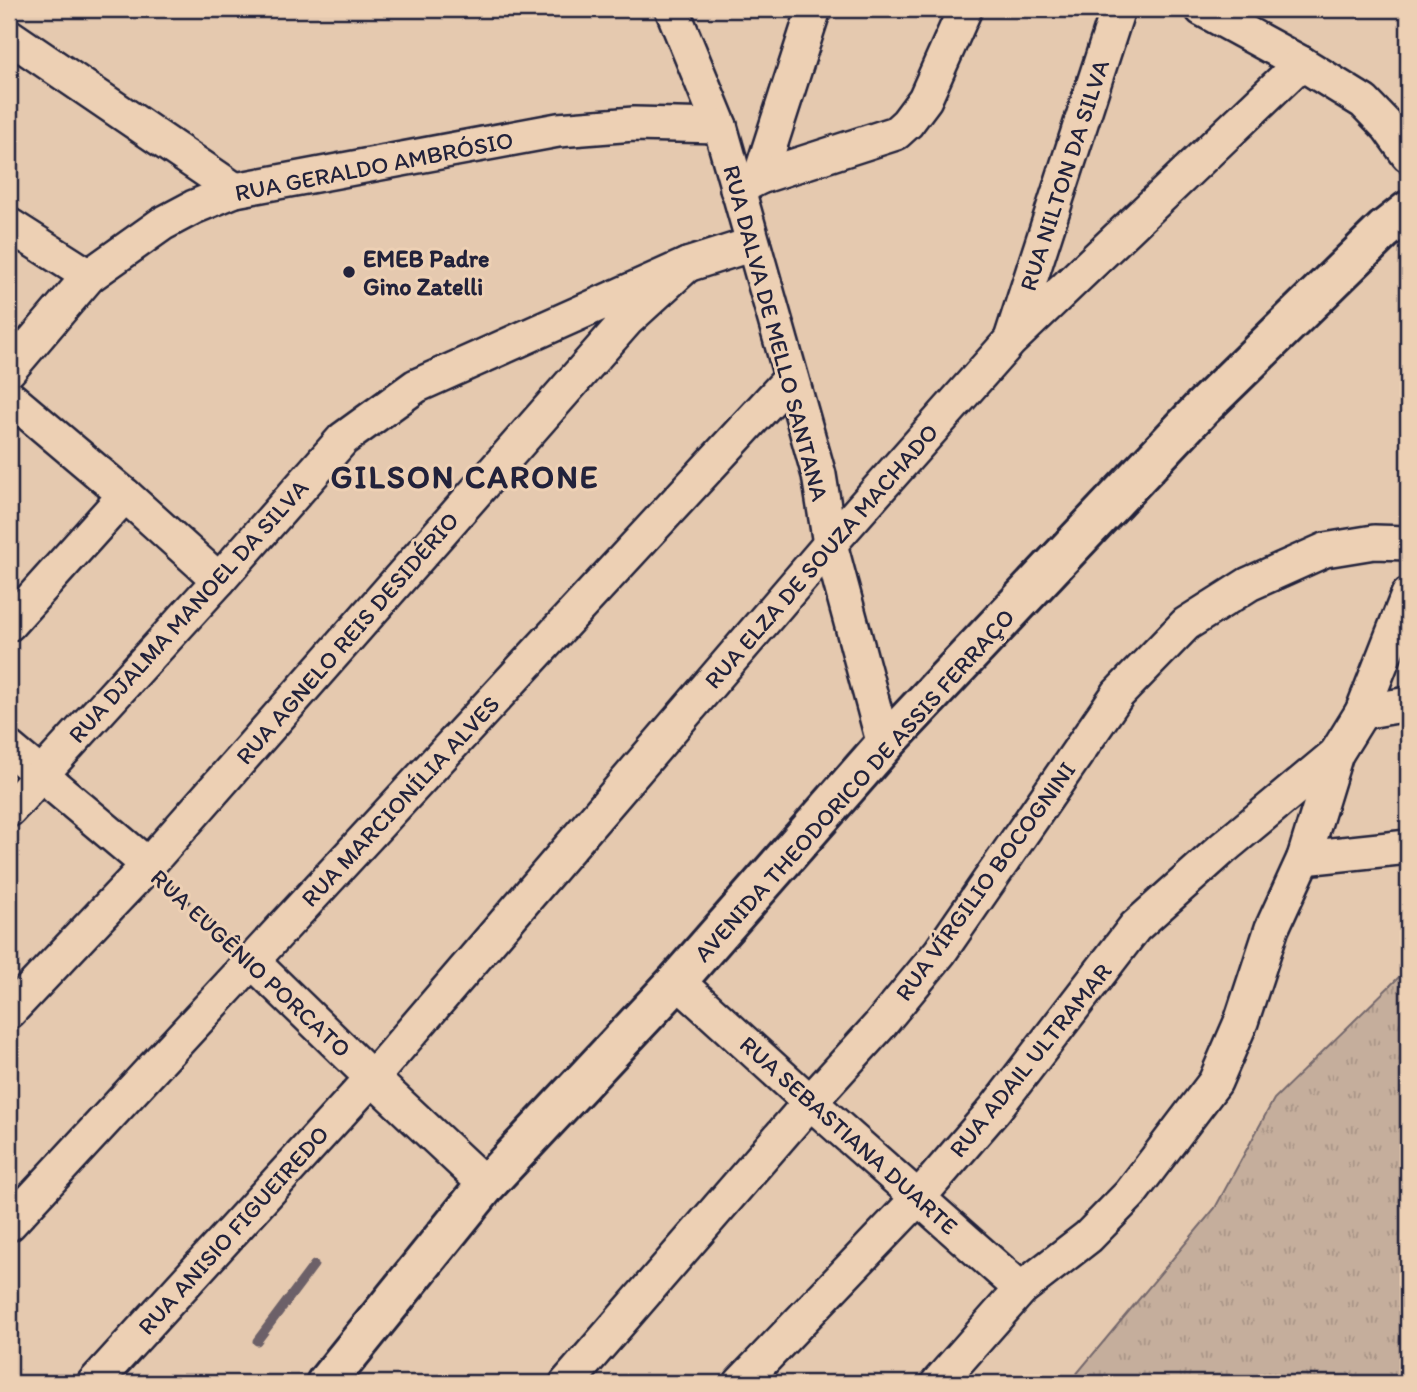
<svg xmlns="http://www.w3.org/2000/svg" width="1417" height="1392" font-family="Itim,sans-serif">
<defs>
<pattern id="grass-tufts" width="24" height="20" patternUnits="userSpaceOnUse" patternTransform="scale(1.75)"><rect width="24" height="20" fill="#c5ae9c"/><path d="M3 7l-1-3M5 7V3M7 7l1-3M15 17l-1-3M17 17v-4M19 17l1-3" fill="none" stroke="#a99587"/></pattern>
</defs>
<rect width="100%" height="100%" fill="#e5c9af"/>
<filter id="ink" filterUnits="userSpaceOnUse"><feTurbulence type="fractalNoise" baseFrequency=".0143" numOctaves="2"/><feDisplacementMap in="SourceGraphic" scale="14" xChannelSelector="R" yChannelSelector="G"/><feConvolveMatrix kernelMatrix="1 2 1 2 8 2 1 2 1" color-interpolation-filters="sRGB"/></filter>
<g filter="url(#ink)">
<path fill="url(#grass-tufts)" stroke="#74686c" stroke-width="2" d="M1408,970V1383H1069L1215,1208L1274,1099L1399,977Z"/>
<g fill="none" stroke-linecap="round" stroke-linejoin="round">
<path stroke="#6c6167" stroke-width="9" d="M257,1341L314,1265"/>
<defs>
<g id="street">
<path d="M672,9L720,126L819,475L830,544L884,745"/>
<path d="M1202,9L1301,63L1364,102L1388,127L1408,155"/>
<path d="M9,36L235,190"/>
<path d="M760,177L814,9"/>
<path d="M737,189L760,177L896,133L907,123L925,99L965,9"/>
<path d="M9,225L89,276"/>
<path d="M1012,336L1118,9"/>
<path d="M9,370L89,276L162,224L194,207L235,190L558,130L634,124L720,126"/>
<path d="M9,397L125,495L9,624"/>
<path d="M125,495L219,580"/>
<path d="M1362,712L1408,704"/>
<path d="M9,748L148,865"/>
<path d="M9,810L219,580L343,439L416,386L687,265L753,244"/>
<path d="M1304,858L1408,847"/>
<path d="M252,961L372,1078L486,1185"/>
<path d="M677,981L810,1102L1021,1289"/>
<path d="M9,1012L148,865L627,320L687,265"/>
<path d="M9,1224L791,378"/>
<path d="M94,1383L372,1078L830,544L1010,341L1301,63"/>
<path d="M567,1383L810,1102L880,1025L940,952L1118,694L1186,624L1249,584L1325,550L1374,542L1408,543"/>
<path d="M741,1383L919,1197L995,1109L1135,927L1222,849L1336,754"/>
<path d="M938,1383L1021,1289L1088,1237L1130,1194L1215,1082L1241,1022L1272,928L1304,858L1336,754L1362,712L1408,595"/>
</g>
<path id="secondary" d="M326,1383L486,1185L677,981L884,745L1202,408L1384,230L1408,211"/>
</defs>
<use href="#street" stroke="#22223b" stroke-width="38"/>
<use href="#secondary" stroke="#22223b" stroke-width="44"/>
<path stroke="#22223b" stroke-width="4.5" stroke-dasharray="5 5" stroke-linecap="butt" d="M171,886L231,941"/>
<use href="#street" stroke="#edd0b4" stroke-width="33"/>
<use href="#secondary" stroke="#edd0b4" stroke-width="38"/>
</g>
</g>
<circle fill="#22223b" stroke="#edd0b4" stroke-width="2.5" cx="349" cy="272" r="7"/>
<g text-anchor="middle" dominant-baseline="central" stroke-width="6" stroke-linejoin="round" paint-order="stroke">
<g font-size="24" fill="#22223b" stroke="#edd0b4">
<text transform="translate(374 166) rotate(-11)">RUA GERALDO AMBRÓSIO</text>
<text transform="translate(1064 175) rotate(-72)">RUA NILTON DA SILVA</text>
<text transform="translate(776 333) rotate(75)">RUA DALVA DE MELLO SANTANA</text>
<text transform="translate(821 556) rotate(-49)">RUA ELZA DE SOUZA MACHADO</text>
<text transform="translate(188 611) rotate(-48)">RUA DJALMA MANOEL DA SILVA</text>
<text transform="translate(347 638) rotate(-49)">RUA AGNELO REIS DESIDÉRIO</text>
<text transform="translate(854 785) rotate(-48)">AVENIDA THEODORICO DE ASSIS FERRAÇO</text>
<text transform="translate(400 801) rotate(-47)">RUA MARCIONÍLIA ALVES</text>
<text transform="translate(985 881) rotate(-54)">RUA VÍRGILIO BOCOGNINI</text>
<text transform="translate(251 963) rotate(43)">RUA EUGÊNIO PORCATO</text>
<text transform="translate(1030 1060) rotate(-51)">RUA ADAIL ULTRAMAR</text>
<text transform="translate(849 1135) rotate(42)">RUA SEBASTIANA DUARTE</text>
<text transform="translate(233 1230) rotate(-48)">RUA ANISIO FIGUEIREDO</text>
</g>
<g font-size="24" font-weight="bold" fill="#22223b" stroke="#edd0b4" text-anchor="start">
<text x="363" y="258">EMEB Padre<tspan x="363" dy="28">Gino Zatelli</tspan></text>
</g>
<g font-size="32" font-weight="bold" letter-spacing="2" fill="#22223b" stroke="#edd0b4">
<text x="465" y="477">GILSON CARONE</text>
</g>
</g>
<rect width="1417" height="1392" fill="none" stroke="#edd0b4" stroke-width="35"/>
<rect x="18" y="18" width="1382" height="1357" fill="none" stroke="#22223b" stroke-width="2.5" filter="url(#ink)"/>
</svg>
